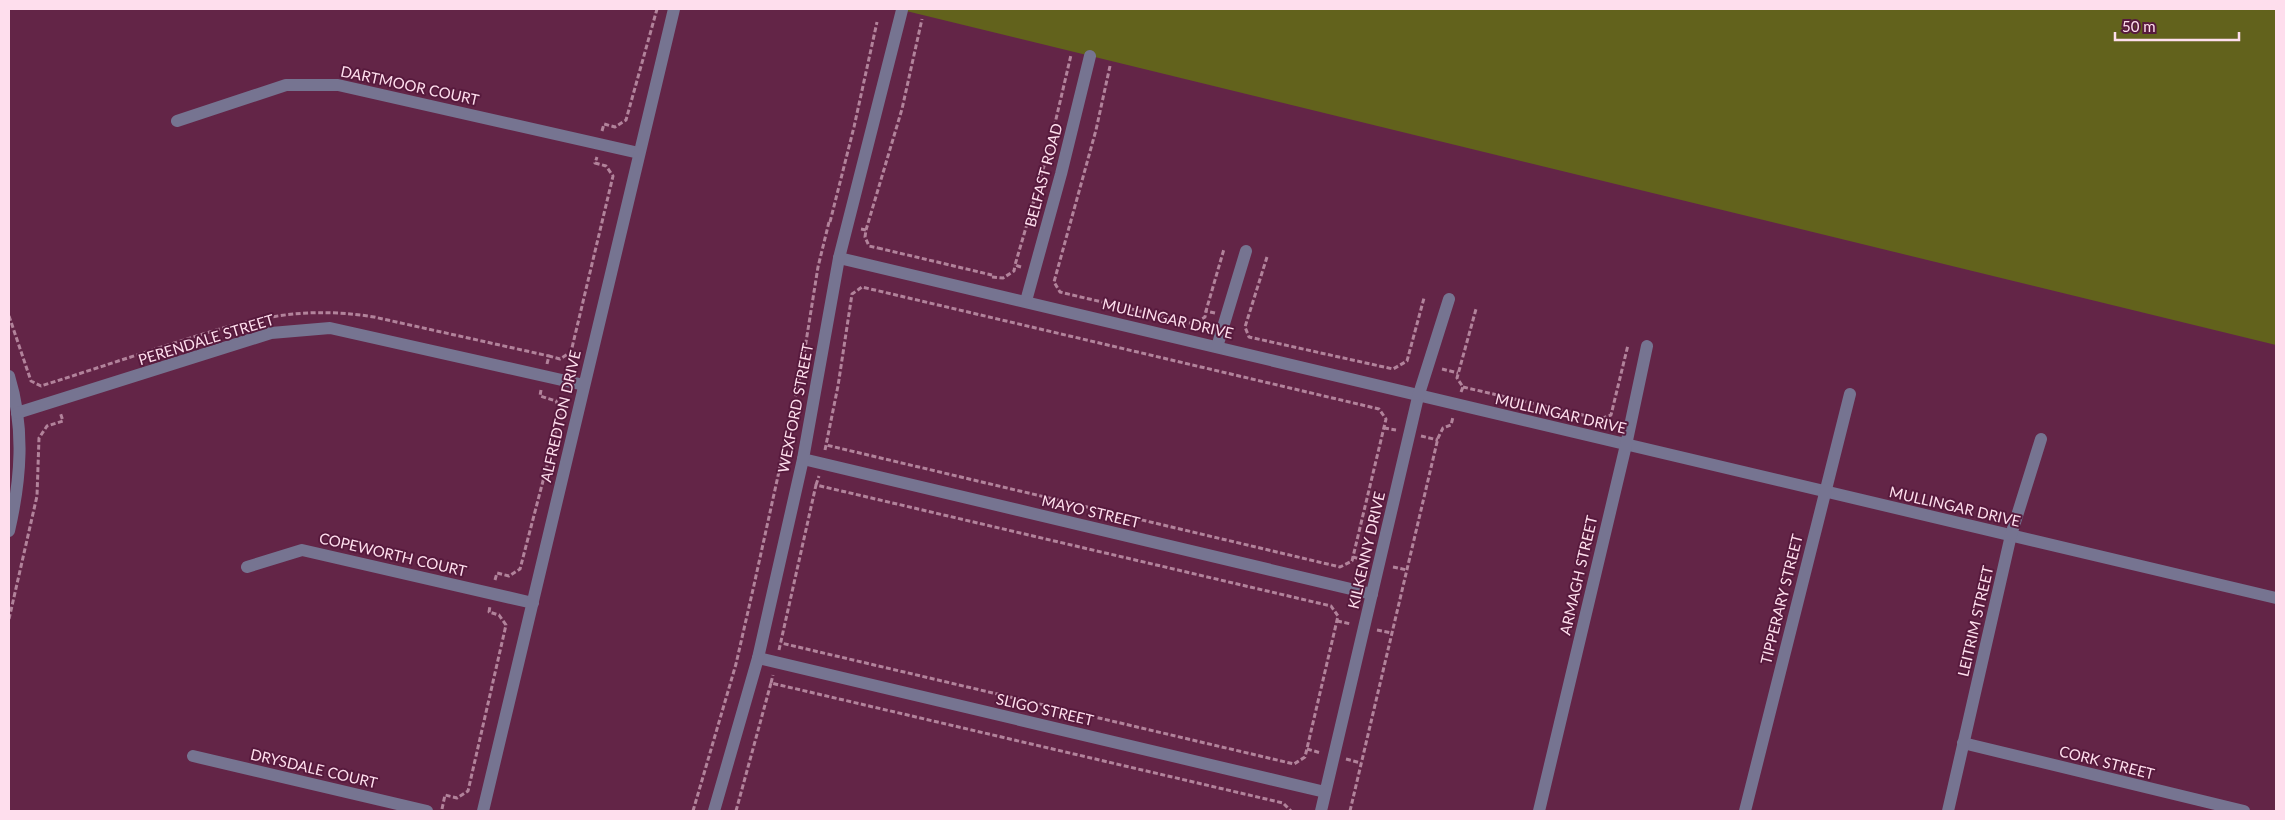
<svg xmlns="http://www.w3.org/2000/svg" width="2285" height="820" font-family="Lato,sans-serif">
<rect width="100%" height="100%" fill="#632547"/>
<path fill="#62621c" d="M898,9H2276V345Z"/>
<g fill="none" stroke-linecap="round" stroke-linejoin="round">
<g stroke="#b2839b" stroke-width="3" stroke-dasharray="5 2.5" stroke-linecap="butt">
<path d="M1110,66L1096,130L1054,282L1060,292L1194,324L1205,317L1206,311"/>
<path d="M602,131L604,124L615,127L626,120L657,9"/>
<path d="M830,222L854,127L877,22"/>
<path d="M861,229L866,230L865,237L869,246L878,248"/>
<path d="M866,230L902,109L922,19"/>
<path d="M878,248L992,275"/>
<path d="M1267,257L1245,327L1249,337L1393,369L1407,361L1424,298"/>
<path d="M1021,267L1015,265L1049,149L1071,55"/>
<path d="M992,277L1003,278L1014,271L1015,265"/>
<path d="M1215,313L1206,311L1224,249"/>
<path d="M9,316L31,381L41,386C82,373 124,359 165,346C240,322 294,304 374,317L549,356"/>
<path d="M547,364L549,356L560,359L571,352L613,176L606,166L595,163L597,157"/>
<path d="M1442,369L1458,373"/>
<path d="M1463,387L1600,419L1611,415L1628,345"/>
<path d="M1461,392L1463,387L1457,378L1476,309"/>
<path d="M1384,428L1396,430"/>
<path d="M1421,436L1438,440"/>
<path d="M825,450L838,386L852,294L862,287L1379,409L1386,419L1352,561L1340,567L826,445"/>
<path d="M816,485L819,476"/>
<path d="M1353,557L1367,561"/>
<path d="M1393,567L1407,570"/>
<path d="M495,580L497,573L509,576L520,569L561,412L556,401L540,396L541,390"/>
<path d="M9,619L37,496L39,438L47,426L63,421L60,412"/>
<path d="M1337,621L1351,624"/>
<path d="M1377,630L1392,633"/>
<path d="M779,650L816,485L1331,606L1338,616L1305,757L1294,764L781,643"/>
<path d="M771,683L773,675"/>
<path d="M1307,749L1321,753"/>
<path d="M1346,759L1361,763"/>
<path d="M442,809L445,795L457,798L468,791L506,625L499,615L489,612L490,606"/>
<path d="M693,811L736,664L754,585L802,367L818,267L829,222"/>
<path d="M736,811L771,683L1283,803L1291,811"/>
<path d="M1350,811L1438,438L1443,428L1451,425L1453,417"/>
</g>
<g stroke="#767491" stroke-width="12">
<path d="M177,121L286,85H338L639,153"/>
<path d="M839,258L2276,598"/>
<path d="M1026,301L1061,174L1090,56"/>
<path d="M1217,347L1246,251"/>
<path d="M9,376C25,428 21,479 9,531"/>
<path d="M17,413L271,333L330,328L584,385"/>
<path d="M803,459L1372,594"/>
<path d="M247,567L302,550L533,603"/>
<path d="M758,658L1325,792"/>
<path d="M1963,743L2244,811"/>
<path d="M193,756L427,811"/>
<path d="M483,811L674,9"/>
<path d="M714,811L758,658L803,459L839,258L902,10"/>
<path d="M1321,811L1418,397L1449,299"/>
<path d="M1539,811L1626,445L1647,346"/>
<path d="M1745,811L1850,394"/>
<path d="M1948,811L2011,535L2041,439"/>
</g>
</g>
<g text-anchor="middle" dominant-baseline="central" stroke-width="4" stroke-linejoin="round" paint-order="stroke">
<g font-size="15" fill="#fedeed" stroke="#571a3d">
<text transform="translate(410 85) rotate(12)">DARTMOOR COURT</text>
<text transform="translate(1043 175) rotate(-75)">BELFAST ROAD</text>
<text transform="translate(1168 318) rotate(13)">MULLINGAR DRIVE</text>
<text transform="translate(206 339) rotate(-17)">PERENDALE STREET</text>
<text transform="translate(795 408) rotate(-79)">WEXFORD STREET</text>
<text transform="translate(1561 413) rotate(13)">MULLINGAR DRIVE</text>
<text transform="translate(560 416) rotate(-77)">ALFREDTON DRIVE</text>
<text transform="translate(1955 506) rotate(13)">MULLINGAR DRIVE</text>
<text transform="translate(1091 511) rotate(13)">MAYO STREET</text>
<text transform="translate(1366 550) rotate(-77)">KILKENNY DRIVE</text>
<text transform="translate(393 554) rotate(13)">COPEWORTH COURT</text>
<text transform="translate(1578 575) rotate(-77)">ARMAGH STREET</text>
<text transform="translate(1781 599) rotate(-76)">TIPPERARY STREET</text>
<text transform="translate(1975 621) rotate(-77)">LEITRIM STREET</text>
<text transform="translate(1045 709) rotate(13)">SLIGO STREET</text>
<text transform="translate(2107 762) rotate(14)">CORK STREET</text>
<text transform="translate(314 768) rotate(13)">DRYSDALE COURT</text>
</g>
</g>
<rect width="2285" height="820" fill="none" stroke="#fedeed" stroke-width="20"/>
<path d="M2115 32v8h124v-8" fill="none" stroke="#fedeed" stroke-width="2.5"/>
<text x="2122" y="32" font-size="15" fill="#fedeed" stroke="#571a3d" stroke-width="4" paint-order="stroke">50 m</text>
</svg>
